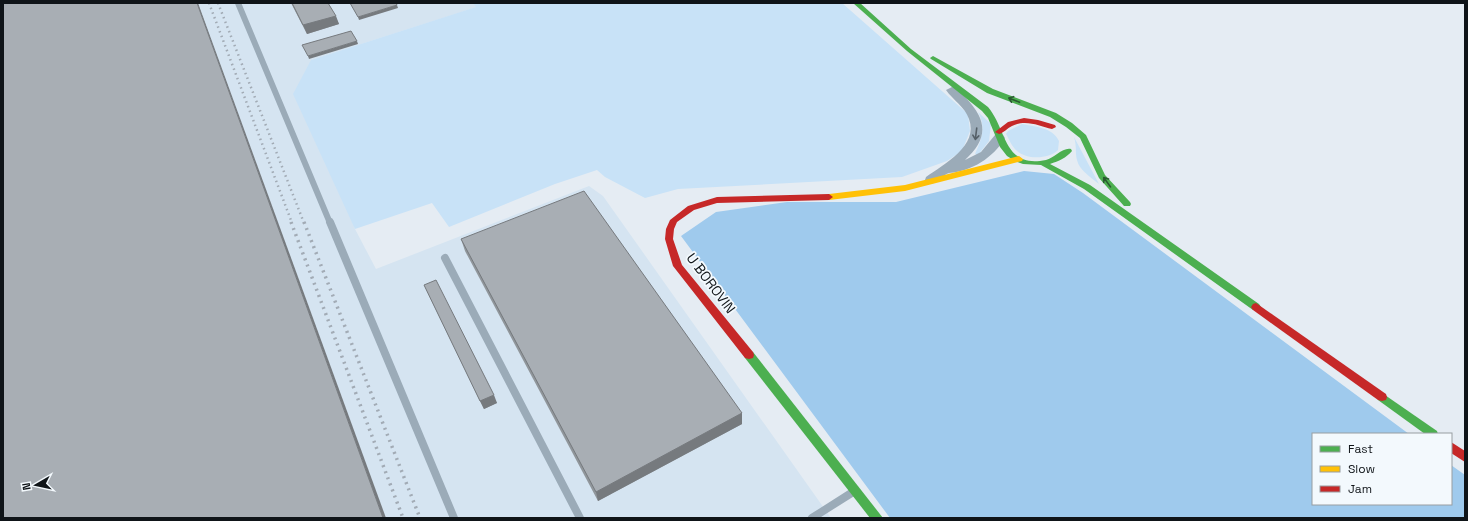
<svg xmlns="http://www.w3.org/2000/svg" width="1468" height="521" font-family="'Space Grotesk',sans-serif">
<rect width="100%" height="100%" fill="#e5ecf3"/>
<path fill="#d5e4f1" d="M3,3H473L477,7L311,60L355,229L376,269L589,186L603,196L831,518H3Z"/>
<g fill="#c8e2f7">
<path d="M473,3H842L968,114L970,131L962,151L947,161L902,177L678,189L645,198L605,177L597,170L555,184L449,227L432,203L355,229L293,94L311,60L476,7Z"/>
<path d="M978,112L991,124L989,141L978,155L975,154C982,139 986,127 978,112Z"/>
<path d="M1022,124C1036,127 1052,127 1059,141L1058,150C1049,159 1027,160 1017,151C1012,147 1009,139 1006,134L1008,131Z"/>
<path d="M1074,137L1099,184C1092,178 1079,170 1077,160C1075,153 1077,147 1074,137Z"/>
</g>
<path fill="#9fcaed" d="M1024,171L1054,174L1083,193L1409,434H1313V504H1451V465L1465,475V518H890L681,236L716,212L787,202H896Z"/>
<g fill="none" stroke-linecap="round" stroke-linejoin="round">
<path stroke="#9babb8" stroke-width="6" d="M238,3L330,223"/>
<g stroke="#9babb8" stroke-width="8">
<path d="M330,222L454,518"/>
<path d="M445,258L580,518"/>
<path d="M812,518L853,492"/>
</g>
<path fill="#9babb8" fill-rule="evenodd" d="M952,87C958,88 962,94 966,98C988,121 988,139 965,160L981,152L995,135H1003L1005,138C993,158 972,171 949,173C944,174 937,183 931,184L926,183L925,180L926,177C944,164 979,146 969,119C965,107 953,100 946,90Z"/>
<g fill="#4caf50" fill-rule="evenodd">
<path d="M853,3H860L911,49L988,107C1007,129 1003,169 1046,160C1054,158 1063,147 1071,149L1072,151C1066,158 1059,161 1050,164L1090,185L1259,304L1261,307L1259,310H1253L1084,189L1041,165L1023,164L1015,161L1007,156L1000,147L988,118L982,111L907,51Z"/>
<path d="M933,56L993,89L1056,113L1072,123L1086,135L1105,175L1130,202L1131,204L1130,206H1124L1099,178L1080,138L1066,127L1050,117L987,93L931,59L930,58Z"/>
<path d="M749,351L753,352L883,518H870L745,358L744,355L745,352Z"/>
<path d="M1382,393L1437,431L1438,434H1425L1378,400L1377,397L1378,394Z"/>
</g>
<path fill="#ffc107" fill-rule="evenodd" d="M1019,156L1023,159L1022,161L905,191L829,200L825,197L829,194L905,185Z"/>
<g fill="#c62828" fill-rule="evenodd">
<path d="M1024,118L1038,120L1055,125L1056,127L1052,129C1039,126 1026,119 1012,126C1007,128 1004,133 999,134L995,132L1008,122Z"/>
<path d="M829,194L833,197L829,200L717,203L694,210L677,222L674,229L673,239L682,265L753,352L754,355L753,358L749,359L745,358L673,266L665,239L666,229L670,220L688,206L717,197Z"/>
<path d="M1256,303L1386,394L1387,397L1386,400L1382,401L1378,400L1253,310L1251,307L1253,304Z"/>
<path d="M1451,442L1465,451V462L1451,453Z"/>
</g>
<g stroke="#a2abb5" stroke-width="2.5" stroke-dasharray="1.5 3.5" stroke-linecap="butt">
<path d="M209,3L292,223"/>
<path d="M218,3L304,223"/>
</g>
<g stroke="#a2abb5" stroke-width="3.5" stroke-dasharray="2 4.5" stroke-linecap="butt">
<path d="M291,222L403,518"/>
<path d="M304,222L420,518"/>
</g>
</g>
<g fill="#90969b">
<path d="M291,3H328L339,24L307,34Z"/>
<path d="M461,239L742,413V424L598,501L465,251Z"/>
<path d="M424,285L497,403L484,409Z"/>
</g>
<g fill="#767a7e">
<path d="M197,3H198L386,518H383Z"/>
<path d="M397,5L398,8L359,20L358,17Z"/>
<path d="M336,16L339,24L307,34L303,25Z"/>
<path d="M357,41L358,44L309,59L308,56Z"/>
<path d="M494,395L497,403L484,409L480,401Z"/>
<path d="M742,413V424L598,501L596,492Z"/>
</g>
<g fill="#a8aeb4" stroke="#767a7e">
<path d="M3,3H197L383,518H3Z"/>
<path d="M292,3H328L336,16L303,25Z"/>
<path d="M350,3H396L397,5L358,17Z"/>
<path d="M351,31L357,41L308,56L302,45Z"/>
<path d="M584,191L742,413L596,492L461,239Z"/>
<path d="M436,280L494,395L480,401L424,285Z"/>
</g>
<defs><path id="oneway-shaft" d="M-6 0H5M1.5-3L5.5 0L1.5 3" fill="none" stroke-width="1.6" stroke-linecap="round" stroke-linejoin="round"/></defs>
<g stroke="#2a5a31">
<use href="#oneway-shaft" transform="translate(1014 100) rotate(-159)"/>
<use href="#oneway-shaft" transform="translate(1107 182) rotate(-126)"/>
</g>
<use stroke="#556068" href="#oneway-shaft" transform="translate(976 134) rotate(97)"/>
<g text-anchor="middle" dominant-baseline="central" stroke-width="3.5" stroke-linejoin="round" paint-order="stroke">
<g font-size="14" fill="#0f1418" stroke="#f3f9fd">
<text transform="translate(711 283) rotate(53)">U BOROVIN</text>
</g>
</g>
<rect width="1468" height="521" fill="none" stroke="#0f1418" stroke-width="8"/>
<rect x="1312" y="433" width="140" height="72" fill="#f3f9fd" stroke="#989da1"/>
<rect x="1320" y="446" width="20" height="6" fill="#4caf50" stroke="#989da1"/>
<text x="1348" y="453" font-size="12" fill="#0f1418">Fast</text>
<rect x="1320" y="466" width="20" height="6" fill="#ffc107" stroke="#989da1"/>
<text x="1348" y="473" font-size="12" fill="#0f1418">Slow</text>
<rect x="1320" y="486" width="20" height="6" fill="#c62828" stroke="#989da1"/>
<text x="1348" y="493" font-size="12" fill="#0f1418">Jam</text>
<g transform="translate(36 485) rotate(261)" stroke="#f3f9fd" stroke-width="3" paint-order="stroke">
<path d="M0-3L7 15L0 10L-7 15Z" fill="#0f1418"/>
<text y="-6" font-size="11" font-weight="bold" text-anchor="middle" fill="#0f1418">N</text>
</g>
</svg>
